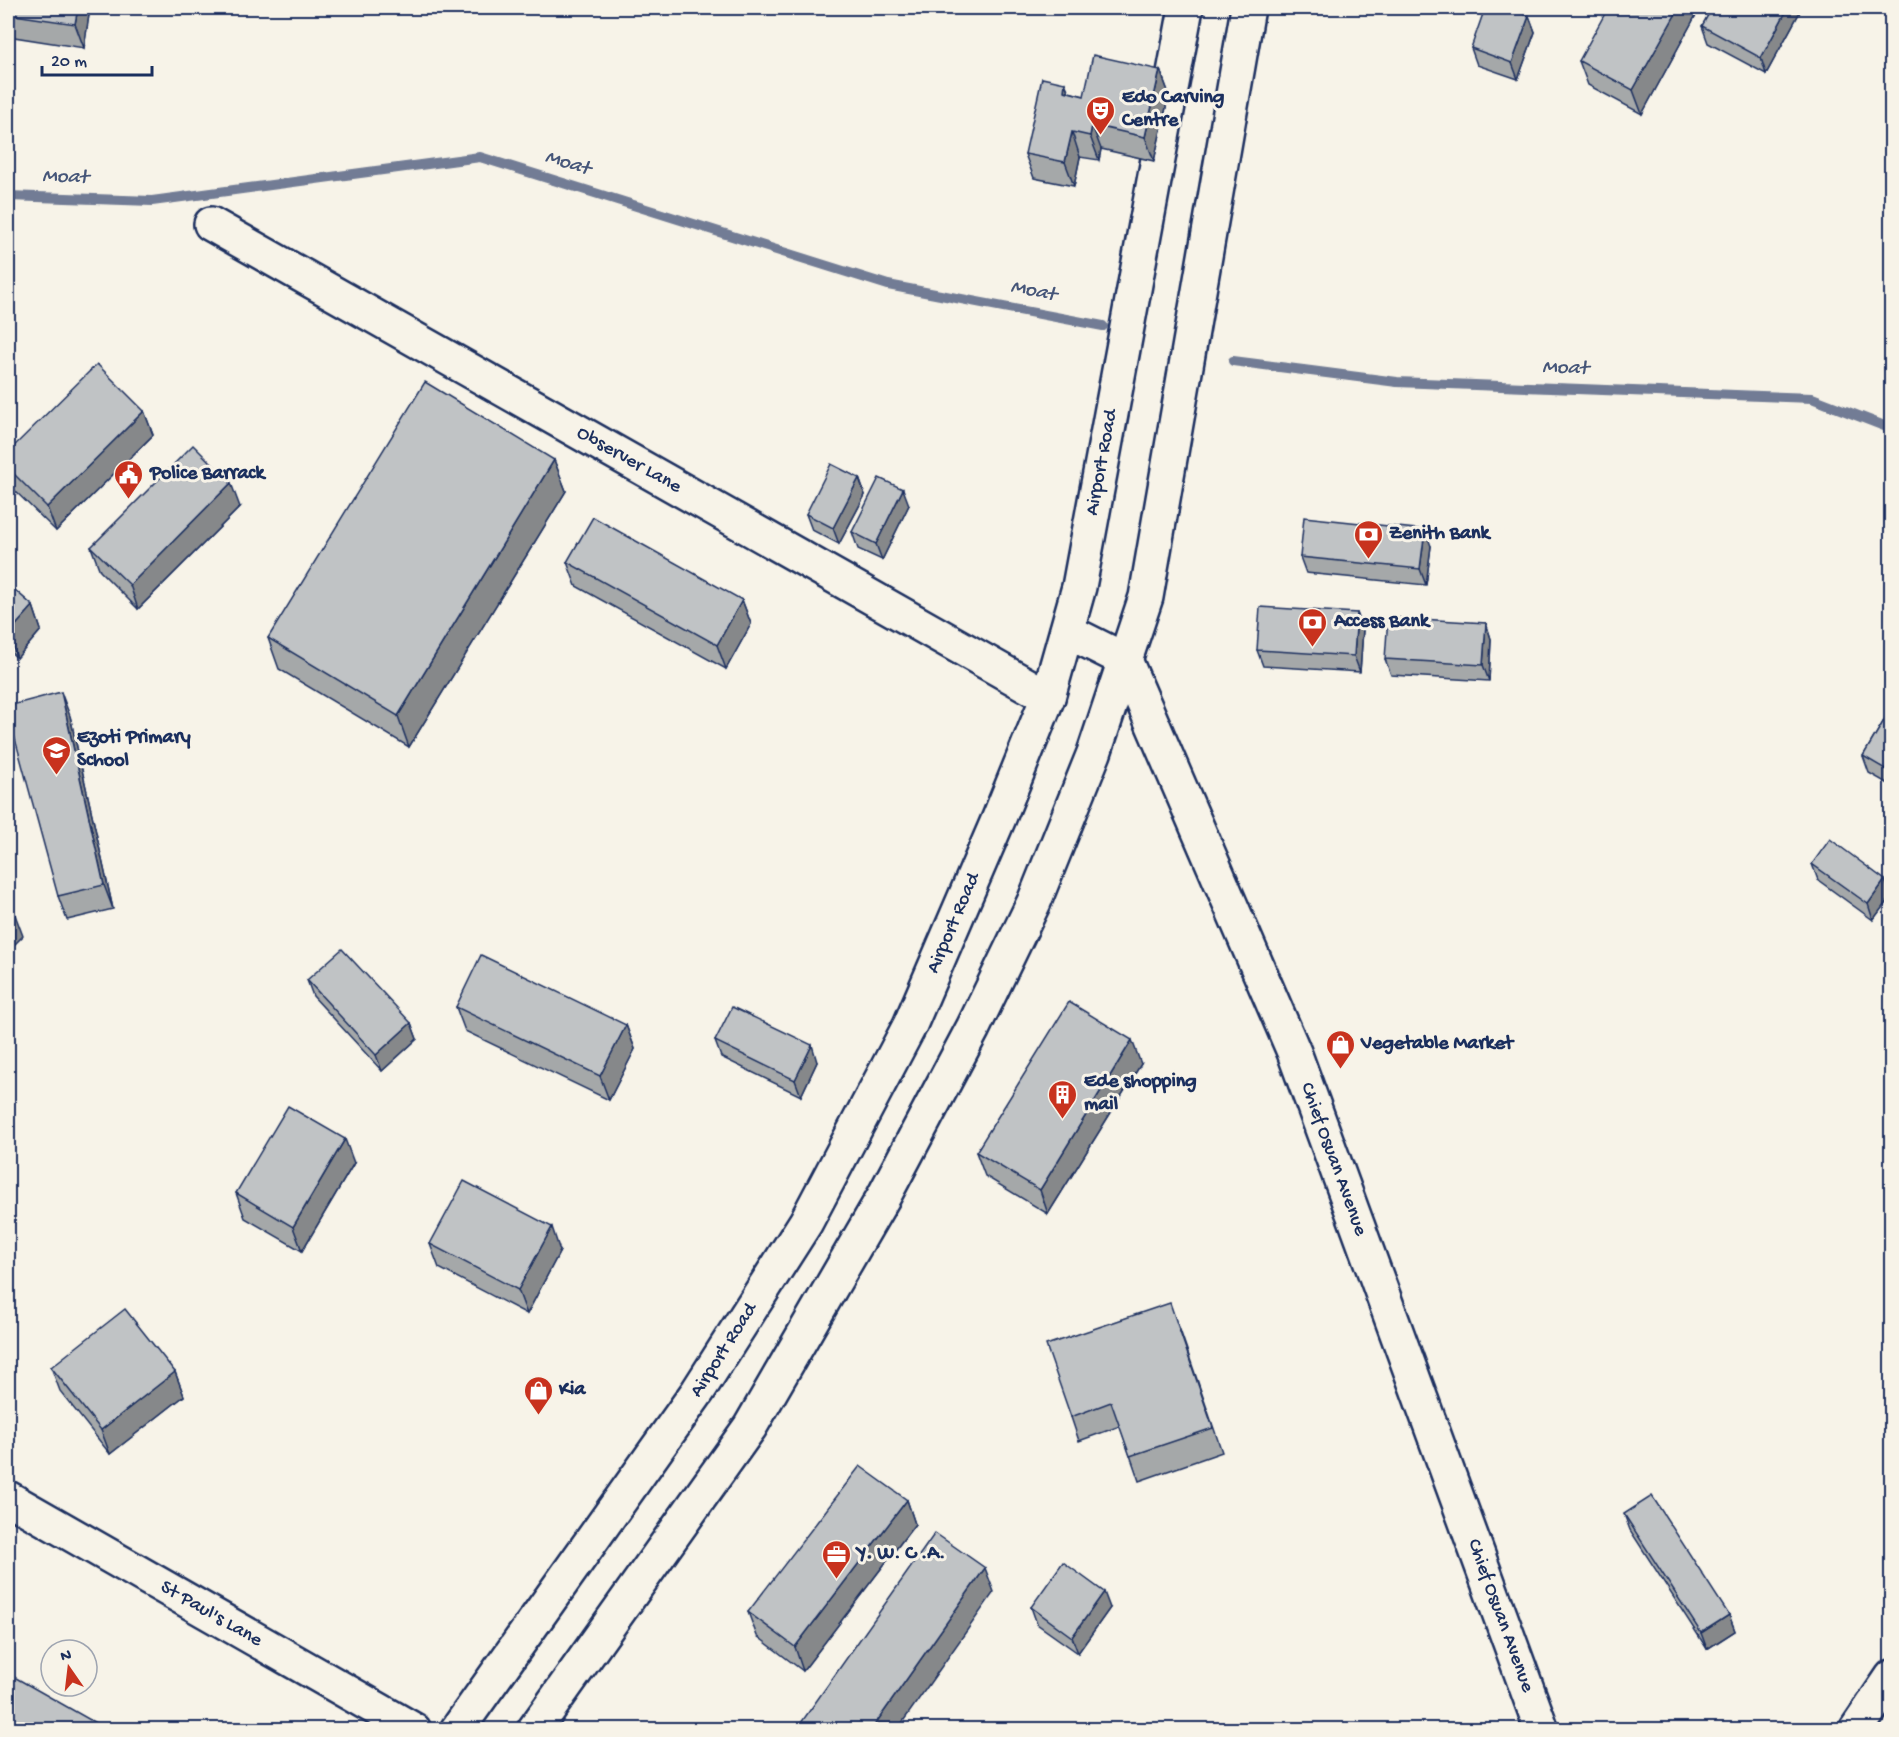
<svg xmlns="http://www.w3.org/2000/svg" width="1899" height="1737" font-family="'Gochi Hand',sans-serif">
<rect width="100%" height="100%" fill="#f7f3e8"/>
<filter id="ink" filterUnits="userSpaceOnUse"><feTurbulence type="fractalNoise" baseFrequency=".0167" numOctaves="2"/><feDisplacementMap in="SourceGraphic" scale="12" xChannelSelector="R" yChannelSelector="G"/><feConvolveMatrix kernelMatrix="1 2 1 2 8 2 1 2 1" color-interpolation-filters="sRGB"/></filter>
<g filter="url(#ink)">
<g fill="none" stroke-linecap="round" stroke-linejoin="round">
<g stroke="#727c95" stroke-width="10">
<path d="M8,196L152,201L480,157L888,285L1103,326"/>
<path d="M1233,361L1397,382L1812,398L1892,429"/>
</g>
<defs>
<g id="minor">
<path id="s1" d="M211,224L1048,697"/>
<path id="s2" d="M1067,631L1125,660L1294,1052L1542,1730"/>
<path id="s3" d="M8,1498L414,1730"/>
<path d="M1856,1730L1892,1677"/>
</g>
<g id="secondary">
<path id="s4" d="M457,1730L698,1391L806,1222L910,1025L999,818L1048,697L1079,587L1186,8"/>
<path d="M534,1730L750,1427L884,1196L973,1028L1034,902L1094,753L1146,597L1248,8"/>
</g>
</defs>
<use href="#minor" stroke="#1b2f5e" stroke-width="38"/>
<use href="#secondary" stroke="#1b2f5e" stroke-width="38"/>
<use href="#minor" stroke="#f7f3e8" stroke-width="33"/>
<use href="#secondary" stroke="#f7f3e8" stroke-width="33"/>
</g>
<g fill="#a5a8a9" stroke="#1b2f5e" stroke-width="1.5">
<path d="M8,8H90L84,48L8,36Z"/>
<path d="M1712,8H1802L1766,74L1708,43L1702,26Z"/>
<path d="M1697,13L1642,114L1588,85L1579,61Z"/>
<path d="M1529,16L1535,32L1518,79L1477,65L1471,48Z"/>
<path d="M1160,70L1169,94L1154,161L1101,149L1099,160L1080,157L1074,186L1034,178L1025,154L1065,83L1069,92L1084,96Z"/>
<path d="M144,411L153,435L56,531L8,484V452Z"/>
<path d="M554,460L566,491L409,747L279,669L268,638Z"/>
<path d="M859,478L865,495L839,544L812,530L806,514Z"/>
<path d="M909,505L882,560L858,549L852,532Z"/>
<path d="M240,507L138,609L100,571L91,547Z"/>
<path d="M1431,546L1426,585L1306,573L1300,557Z"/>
<path d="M567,562L742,600L751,624L726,669L576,586Z"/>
<path d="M8,584L33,606L41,630L17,658L8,650Z"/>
<path d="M1357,613L1363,629L1360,672L1263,666L1257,650Z"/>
<path d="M1486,623L1491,639L1489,681L1391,675L1385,659Z"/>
<path d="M1892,707V786L1869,773L1863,756Z"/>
<path d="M70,716L113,909L67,920L58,896Z"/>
<path d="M1812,864L1891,896L1873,920L1818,880Z"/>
<path d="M307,980L411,1023L417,1039L382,1071L313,996Z"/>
<path d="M456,1007L626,1025L635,1049L609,1100L465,1031Z"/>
<path d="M715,1041L817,1062L801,1096L721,1057Z"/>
<path d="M1141,1064L1048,1214L985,1176L976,1152Z"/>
<path d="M354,1163L302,1251L245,1218L236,1193Z"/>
<path d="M430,1244L560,1251L527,1314L439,1268Z"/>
<path d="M1179,1327L1222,1452L1139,1481L1120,1426L1079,1441L1071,1417Z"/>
<path d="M51,1367L175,1372L184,1396L110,1454L60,1391Z"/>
<path d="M907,1500L915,1524L803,1671L757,1636L748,1612Z"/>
<path d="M1624,1514L1729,1615L1735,1631L1707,1649L1630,1530Z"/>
<path d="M1031,1607L1110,1608L1078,1653L1037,1624Z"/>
</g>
<g fill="#86888a" stroke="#1b2f5e" stroke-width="1.5">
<path d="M78,8H90L84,48L75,24Z"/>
<path d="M1679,8H1695L1697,13L1642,114L1633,90Z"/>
<path d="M1788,8H1802L1766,74L1761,58Z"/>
<path d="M1529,16L1535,32L1518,79L1512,63Z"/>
<path d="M1160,70L1169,94L1154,161L1145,137Z"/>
<path d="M1065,83L1074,107L1064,91Z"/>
<path d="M1092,125L1101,149L1099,160L1090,136Z"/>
<path d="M1072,132L1080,157L1074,186L1065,162Z"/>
<path d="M144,411L153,435L56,531L47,507Z"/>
<path d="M554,460L566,491L409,747L398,716Z"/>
<path d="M859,478L865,495L839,544L833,528Z"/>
<path d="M231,483L240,507L138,609L130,585Z"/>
<path d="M903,489L909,505L882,560L876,544Z"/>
<path d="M1425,530L1431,546L1426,585L1420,569Z"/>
<path d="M742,600L751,624L726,669L717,645Z"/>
<path d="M33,606L41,630L17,658L8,634Z"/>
<path d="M1357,613L1363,629L1360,672L1354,656Z"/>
<path d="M1486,623L1491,639L1489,681L1483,665Z"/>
<path d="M61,692L70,716L113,909L104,885Z"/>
<path d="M1885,880L1891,896L1873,920L1868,904Z"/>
<path d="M14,912L23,936L8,951V918Z"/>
<path d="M411,1023L417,1039L382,1071L376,1055Z"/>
<path d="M626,1025L635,1049L609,1100L600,1076Z"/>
<path d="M1132,1040L1141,1064L1048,1214L1040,1190Z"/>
<path d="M812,1045L817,1062L801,1096L795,1080Z"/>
<path d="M345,1139L354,1163L302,1251L293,1227Z"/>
<path d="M552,1227L560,1251L527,1314L518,1290Z"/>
<path d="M175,1372L184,1396L110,1454L101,1430Z"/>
<path d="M907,1500L915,1524L803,1671L795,1647Z"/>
<path d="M985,1568L994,1592L897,1730H871Z"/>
<path d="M1104,1592L1110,1608L1078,1653L1072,1637Z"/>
<path d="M1729,1615L1735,1631L1707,1649L1701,1633Z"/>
</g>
<g fill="#c0c3c5" stroke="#1b2f5e" stroke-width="1.5">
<path d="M8,8H78L75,24L8,14Z"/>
<path d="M1485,8H1506L1529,16L1512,63L1471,48Z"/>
<path d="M1608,8H1679L1633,90L1579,61Z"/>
<path d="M1712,8H1788L1761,58L1702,26Z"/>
<path d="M1093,55L1160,70L1145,137L1092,125L1090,136L1072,132L1065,162L1025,154L1042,78L1065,83L1064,91L1084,96Z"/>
<path d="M97,364L144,411L47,507L8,468V452Z"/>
<path d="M425,382L554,460L398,716L268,638Z"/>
<path d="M193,445L231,483L130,585L91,547Z"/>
<path d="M831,464L859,478L833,528L806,514Z"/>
<path d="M879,478L903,489L876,544L852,532Z"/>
<path d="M593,517L742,600L717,645L567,562Z"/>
<path d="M1304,517L1425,530L1420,569L1300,557Z"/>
<path d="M8,584L33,606L8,634Z"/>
<path d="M1260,607L1357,613L1354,656L1257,650Z"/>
<path d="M1388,617L1486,623L1483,665L1385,659Z"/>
<path d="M61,692L104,885L58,896L8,713V706Z"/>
<path d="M1892,707V773L1863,756Z"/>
<path d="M1830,839L1885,880L1868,904L1812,864Z"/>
<path d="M8,907L14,912L8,918Z"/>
<path d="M342,949L411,1023L376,1055L307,980Z"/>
<path d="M481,955L626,1025L600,1076L456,1007Z"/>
<path d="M1069,1002L1132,1040L1040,1190L976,1152Z"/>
<path d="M732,1007L812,1045L795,1080L715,1041Z"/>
<path d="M288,1106L345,1139L293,1227L236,1193Z"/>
<path d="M464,1181L552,1227L518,1290L430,1244Z"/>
<path d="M1170,1303L1213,1428L1130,1456L1111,1402L1071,1417L1046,1345Z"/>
<path d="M125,1309L175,1372L101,1430L51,1367Z"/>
<path d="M860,1466L907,1500L795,1647L748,1612Z"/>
<path d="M1652,1496L1729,1615L1701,1633L1624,1514Z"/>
<path d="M935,1533L985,1568L871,1730H796Z"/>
<path d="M1063,1562L1104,1592L1072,1637L1031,1607Z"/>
<path d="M9,1674L108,1730H8V1677Z"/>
</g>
</g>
<defs>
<symbol id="theatre-pin" viewBox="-11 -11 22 30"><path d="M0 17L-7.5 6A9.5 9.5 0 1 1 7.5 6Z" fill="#c8321e" stroke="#f7f3e8"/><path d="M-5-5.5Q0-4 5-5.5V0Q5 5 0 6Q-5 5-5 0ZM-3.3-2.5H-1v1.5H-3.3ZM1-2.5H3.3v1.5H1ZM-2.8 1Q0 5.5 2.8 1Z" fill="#fff"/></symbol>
<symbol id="civic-pin" viewBox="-11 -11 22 30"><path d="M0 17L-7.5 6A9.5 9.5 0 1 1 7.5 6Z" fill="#c8321e" stroke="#f7f3e8"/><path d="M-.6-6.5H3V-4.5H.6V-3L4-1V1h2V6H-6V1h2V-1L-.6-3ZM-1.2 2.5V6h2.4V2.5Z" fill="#fff"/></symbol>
<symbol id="bank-pin" viewBox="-11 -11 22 30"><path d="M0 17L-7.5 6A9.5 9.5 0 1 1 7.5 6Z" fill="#c8321e" stroke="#f7f3e8"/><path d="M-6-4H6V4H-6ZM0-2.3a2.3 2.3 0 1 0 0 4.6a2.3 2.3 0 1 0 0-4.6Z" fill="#fff"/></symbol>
<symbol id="school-pin" viewBox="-11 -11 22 30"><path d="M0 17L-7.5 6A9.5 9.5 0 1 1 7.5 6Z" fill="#c8321e" stroke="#f7f3e8"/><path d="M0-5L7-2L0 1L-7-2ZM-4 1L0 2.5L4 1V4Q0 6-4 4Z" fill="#fff"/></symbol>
<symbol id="shop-pin" viewBox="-11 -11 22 30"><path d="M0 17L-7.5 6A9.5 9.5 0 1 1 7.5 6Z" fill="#c8321e" stroke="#f7f3e8"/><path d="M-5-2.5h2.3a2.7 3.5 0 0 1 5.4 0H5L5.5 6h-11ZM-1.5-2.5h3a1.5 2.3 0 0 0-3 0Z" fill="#fff"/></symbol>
<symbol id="building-pin" viewBox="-11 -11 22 30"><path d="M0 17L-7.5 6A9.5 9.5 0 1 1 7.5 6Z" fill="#c8321e" stroke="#f7f3e8"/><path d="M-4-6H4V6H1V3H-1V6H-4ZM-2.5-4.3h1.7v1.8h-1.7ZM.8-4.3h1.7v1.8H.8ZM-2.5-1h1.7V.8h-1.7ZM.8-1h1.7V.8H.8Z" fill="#fff"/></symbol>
<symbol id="office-pin" viewBox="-11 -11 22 30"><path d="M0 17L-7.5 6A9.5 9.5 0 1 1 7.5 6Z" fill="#c8321e" stroke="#f7f3e8"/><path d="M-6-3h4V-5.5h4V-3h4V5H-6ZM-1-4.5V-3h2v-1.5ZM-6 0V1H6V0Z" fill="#fff"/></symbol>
</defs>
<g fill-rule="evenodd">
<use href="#theatre-pin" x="1084" y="94" width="33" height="45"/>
<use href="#civic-pin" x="112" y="458" width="33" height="45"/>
<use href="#bank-pin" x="1352" y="518" width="33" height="45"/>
<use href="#bank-pin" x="1296" y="606" width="33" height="45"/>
<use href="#school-pin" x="40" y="734" width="33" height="45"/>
<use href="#shop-pin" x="1324" y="1028" width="33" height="45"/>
<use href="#building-pin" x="1046" y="1078" width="33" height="45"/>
<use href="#shop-pin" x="522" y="1374" width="33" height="45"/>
<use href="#office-pin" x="820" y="1538" width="33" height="45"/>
</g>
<g text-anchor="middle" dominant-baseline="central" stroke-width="6" stroke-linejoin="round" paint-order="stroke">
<g font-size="20" font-weight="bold" fill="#1b2f5e" stroke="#f7f3e8" text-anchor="start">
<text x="1122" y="98">Edo Carving<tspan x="1122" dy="23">Centre</tspan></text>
<text x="150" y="474">Police Barrack</text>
<text x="1389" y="534">Zenith Bank</text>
<text x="1334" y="622">Access Bank</text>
<text x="77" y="738">Ezoti Primary<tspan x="77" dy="23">School</tspan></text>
<text x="1361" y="1044">Vegetable Market</text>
<text x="1084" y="1082">Ede shopping<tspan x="1084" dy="23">mail</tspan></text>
<text x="559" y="1390">Kia</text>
<text x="857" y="1554">Y. W. C .A.</text>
</g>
<g font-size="20" fill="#1b2f5e" stroke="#f7f3e8">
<text stroke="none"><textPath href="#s1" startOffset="480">Observer Lane</textPath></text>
<text stroke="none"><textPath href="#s4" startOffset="1436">Airport Road</textPath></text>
<text stroke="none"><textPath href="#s4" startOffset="950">Airport Road</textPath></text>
<text stroke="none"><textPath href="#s2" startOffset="606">Chief Osuan Avenue</textPath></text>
<text stroke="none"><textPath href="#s4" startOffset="464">Airport Road</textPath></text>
<text stroke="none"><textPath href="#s3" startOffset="234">St Paul's Lane</textPath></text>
<text stroke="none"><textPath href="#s2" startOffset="1092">Chief Osuan Avenue</textPath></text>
</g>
<g font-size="21" font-style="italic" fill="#465679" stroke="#f7f3e8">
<text transform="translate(567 164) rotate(17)">Moat</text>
<text transform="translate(65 178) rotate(2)">Moat</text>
<text transform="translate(1033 292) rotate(11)">Moat</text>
<text transform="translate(1565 369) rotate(2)">Moat</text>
</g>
</g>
<rect width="1899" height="1737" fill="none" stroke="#f7f3e8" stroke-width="30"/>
<rect x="15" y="15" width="1869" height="1707" fill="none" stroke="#1b2f5e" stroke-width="2" filter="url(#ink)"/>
<g transform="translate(69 1668) rotate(346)"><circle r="28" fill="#f7f3e8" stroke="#9fa5b1" stroke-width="1.5"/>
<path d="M0-4.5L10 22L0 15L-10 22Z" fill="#c8321e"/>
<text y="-9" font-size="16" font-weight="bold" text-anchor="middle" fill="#1b2f5e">N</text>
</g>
<path d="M42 66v9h110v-9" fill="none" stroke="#1b2f5e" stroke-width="3"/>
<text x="51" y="66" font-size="18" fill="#1b2f5e" stroke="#f7f3e8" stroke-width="4.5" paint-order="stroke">20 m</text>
</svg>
